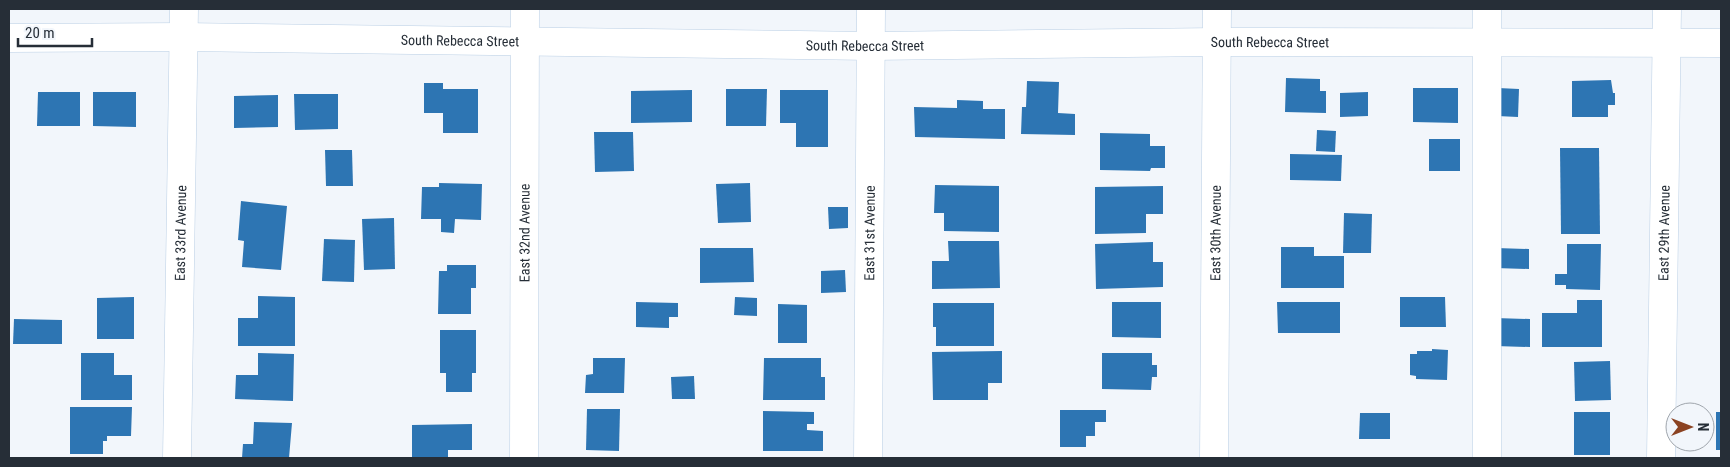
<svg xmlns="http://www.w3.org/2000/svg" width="1730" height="467" font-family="'Roboto Condensed',sans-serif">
<rect width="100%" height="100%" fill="#f2f6fb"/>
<g fill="#2d75b3">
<path d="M1286,78L1320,79V91H1326V113L1285,112Z"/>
<path d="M1611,80L1613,93H1615V105H1608V117H1572V81Z"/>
<path d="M1027,81L1059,82L1058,113L1075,114V135L1021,134L1022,107H1026Z"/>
<path d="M424,83H443V89H478V133H443V113H424Z"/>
<path d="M1413,88H1458V123L1413,122Z"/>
<path d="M1498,88L1519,89L1518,117L1497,116Z"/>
<path d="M726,89H767L766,126H726Z"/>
<path d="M692,90V122L631,123V91Z"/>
<path d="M780,90H828V147H796V123H780Z"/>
<path d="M38,92H80V126H37Z"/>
<path d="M93,92H136V127L93,126Z"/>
<path d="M1368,92V116L1340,117V93Z"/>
<path d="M294,94H338V129L295,130Z"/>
<path d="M278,95V127L234,128V96Z"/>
<path d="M957,100L983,101V109H1005V139L915,137L914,107L957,108Z"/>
<path d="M1317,130L1336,131L1335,152L1316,151Z"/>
<path d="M594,132H633L634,171L595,172Z"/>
<path d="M1100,133L1150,134V146H1165V168H1151L1150,171L1100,170Z"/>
<rect x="1429" y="139" width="31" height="32"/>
<path d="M1560,148H1599L1600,234H1561Z"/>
<path d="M325,150H352L353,186H326Z"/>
<path d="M1290,154L1342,155L1341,181L1290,180Z"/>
<path d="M439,183L482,184L481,220L455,219L454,233L441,232V219H421L422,187H439Z"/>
<path d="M750,183L751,222L718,223L716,184Z"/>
<path d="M935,185L999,186V232L944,231V213H934Z"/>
<path d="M1163,186V214H1146V233L1095,234V187Z"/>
<path d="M241,201L287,206L281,270L242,267L244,241L238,240Z"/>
<path d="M828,207H848V228L829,229Z"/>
<path d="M1344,213L1372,214L1371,253H1343Z"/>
<path d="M394,218L395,269L364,270L362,219Z"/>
<path d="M324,239L355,240L354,282L322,281Z"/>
<path d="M948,241H999L1000,288L932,289V261H949Z"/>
<path d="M1153,242V262H1163V287L1096,289L1095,244Z"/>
<path d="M1567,244H1601L1600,290L1566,289V285H1555V274H1567Z"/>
<path d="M1281,247H1314V256H1344V288H1281Z"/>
<path d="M700,248H753L754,282L700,283Z"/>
<path d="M1496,248L1529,249V269L1495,268Z"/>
<path d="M447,265H476V288H471V314H438L439,271H447Z"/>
<path d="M845,270L846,292L821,293V271Z"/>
<path d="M258,296L295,297V346H238V318H258Z"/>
<path d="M134,297V339H97V298Z"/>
<path d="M735,297L757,298V316L734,315Z"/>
<path d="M1400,297H1445L1446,327H1400Z"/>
<path d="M1577,300H1602V347H1542V313H1577Z"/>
<path d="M636,302L678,303V317H669V328L636,327Z"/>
<path d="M1112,302H1161V338L1112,337Z"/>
<path d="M1277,302H1340V333H1278Z"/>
<path d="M933,303H994V346H936V327H933Z"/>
<path d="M778,304L807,305V343H778Z"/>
<path d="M1495,318L1530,319V347L1495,346Z"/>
<path d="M14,319L62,320V344H13Z"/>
<path d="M440,330H476V373H472V392H446V373H440Z"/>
<path d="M1432,349L1448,350L1447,380L1416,379V376L1410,375V354H1417V351H1432Z"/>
<path d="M1002,351V383H988V400H933L932,352Z"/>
<path d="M81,353H114V375H132V400H81Z"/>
<path d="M258,353L294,354L293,401L235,399L236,375H258Z"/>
<path d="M1102,353H1152V365H1157V377H1152L1151,390L1102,389Z"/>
<path d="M593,358H625L624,393H585L586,375L593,374Z"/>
<path d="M764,358H821V377H825V400H763Z"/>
<path d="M1610,361L1611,400L1575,401L1574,362Z"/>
<path d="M694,376L695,399H672L671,377Z"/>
<path d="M70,407H132L131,436H107V441H103V454H70Z"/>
<path d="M587,409H620L619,451L586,450Z"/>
<path d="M1060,410H1106V422H1095V436H1086V447H1060Z"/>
<path d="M763,411L814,412V424H807V430L823,431V451H763Z"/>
<rect x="1574" y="412" width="36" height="43"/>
<rect x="1716" y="412" width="5" height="38"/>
<path d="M1360,413H1390V439H1359Z"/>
<path d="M254,422L292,423L289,458H242L243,444H253Z"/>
<path d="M472,424V450H448V458H412V425Z"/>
</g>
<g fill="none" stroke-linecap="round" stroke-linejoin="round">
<defs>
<g id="minor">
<path d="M1487,9V458"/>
<path id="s1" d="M9,38L184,37L871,46L1217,42L1721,43"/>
<path id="s2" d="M177,458L184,9"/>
<path id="s3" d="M524,458L525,9"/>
<path id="s4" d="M868,458L871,9"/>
<path id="s5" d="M1214,458L1217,9"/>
<path id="s6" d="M1661,458L1667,9"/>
</g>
</defs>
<use href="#minor" stroke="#bacfe5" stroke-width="29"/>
<use href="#minor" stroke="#fff" stroke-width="28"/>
</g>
<g text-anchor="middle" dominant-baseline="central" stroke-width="5" stroke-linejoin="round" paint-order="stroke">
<g font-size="14" fill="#262e37" stroke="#f2f6fb">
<text stroke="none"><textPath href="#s1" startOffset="451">South Rebecca Street</textPath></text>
<text stroke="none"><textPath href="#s1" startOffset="1261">South Rebecca Street</textPath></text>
<text stroke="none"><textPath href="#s1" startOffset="856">South Rebecca Street</textPath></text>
<text stroke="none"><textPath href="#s2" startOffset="225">East 33rd Avenue</textPath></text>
<text stroke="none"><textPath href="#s3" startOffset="225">East 32nd Avenue</textPath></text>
<text stroke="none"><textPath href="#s4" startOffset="225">East 31st Avenue</textPath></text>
<text stroke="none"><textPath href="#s5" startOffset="225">East 30th Avenue</textPath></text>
<text stroke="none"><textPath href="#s6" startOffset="225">East 29th Avenue</textPath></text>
</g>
</g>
<rect width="1730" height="467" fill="none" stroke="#262e37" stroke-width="20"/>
<g transform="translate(1690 427) rotate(90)"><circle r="24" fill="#f2f6fb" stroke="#a0a6ad"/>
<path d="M0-4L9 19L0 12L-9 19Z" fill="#8b4322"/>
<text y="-8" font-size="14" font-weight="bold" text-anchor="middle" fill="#262e37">N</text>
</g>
<path d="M18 38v8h74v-8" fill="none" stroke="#262e37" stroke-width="2.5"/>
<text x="25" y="38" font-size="15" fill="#262e37" stroke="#f2f6fb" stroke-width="4" paint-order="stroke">20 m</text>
</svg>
